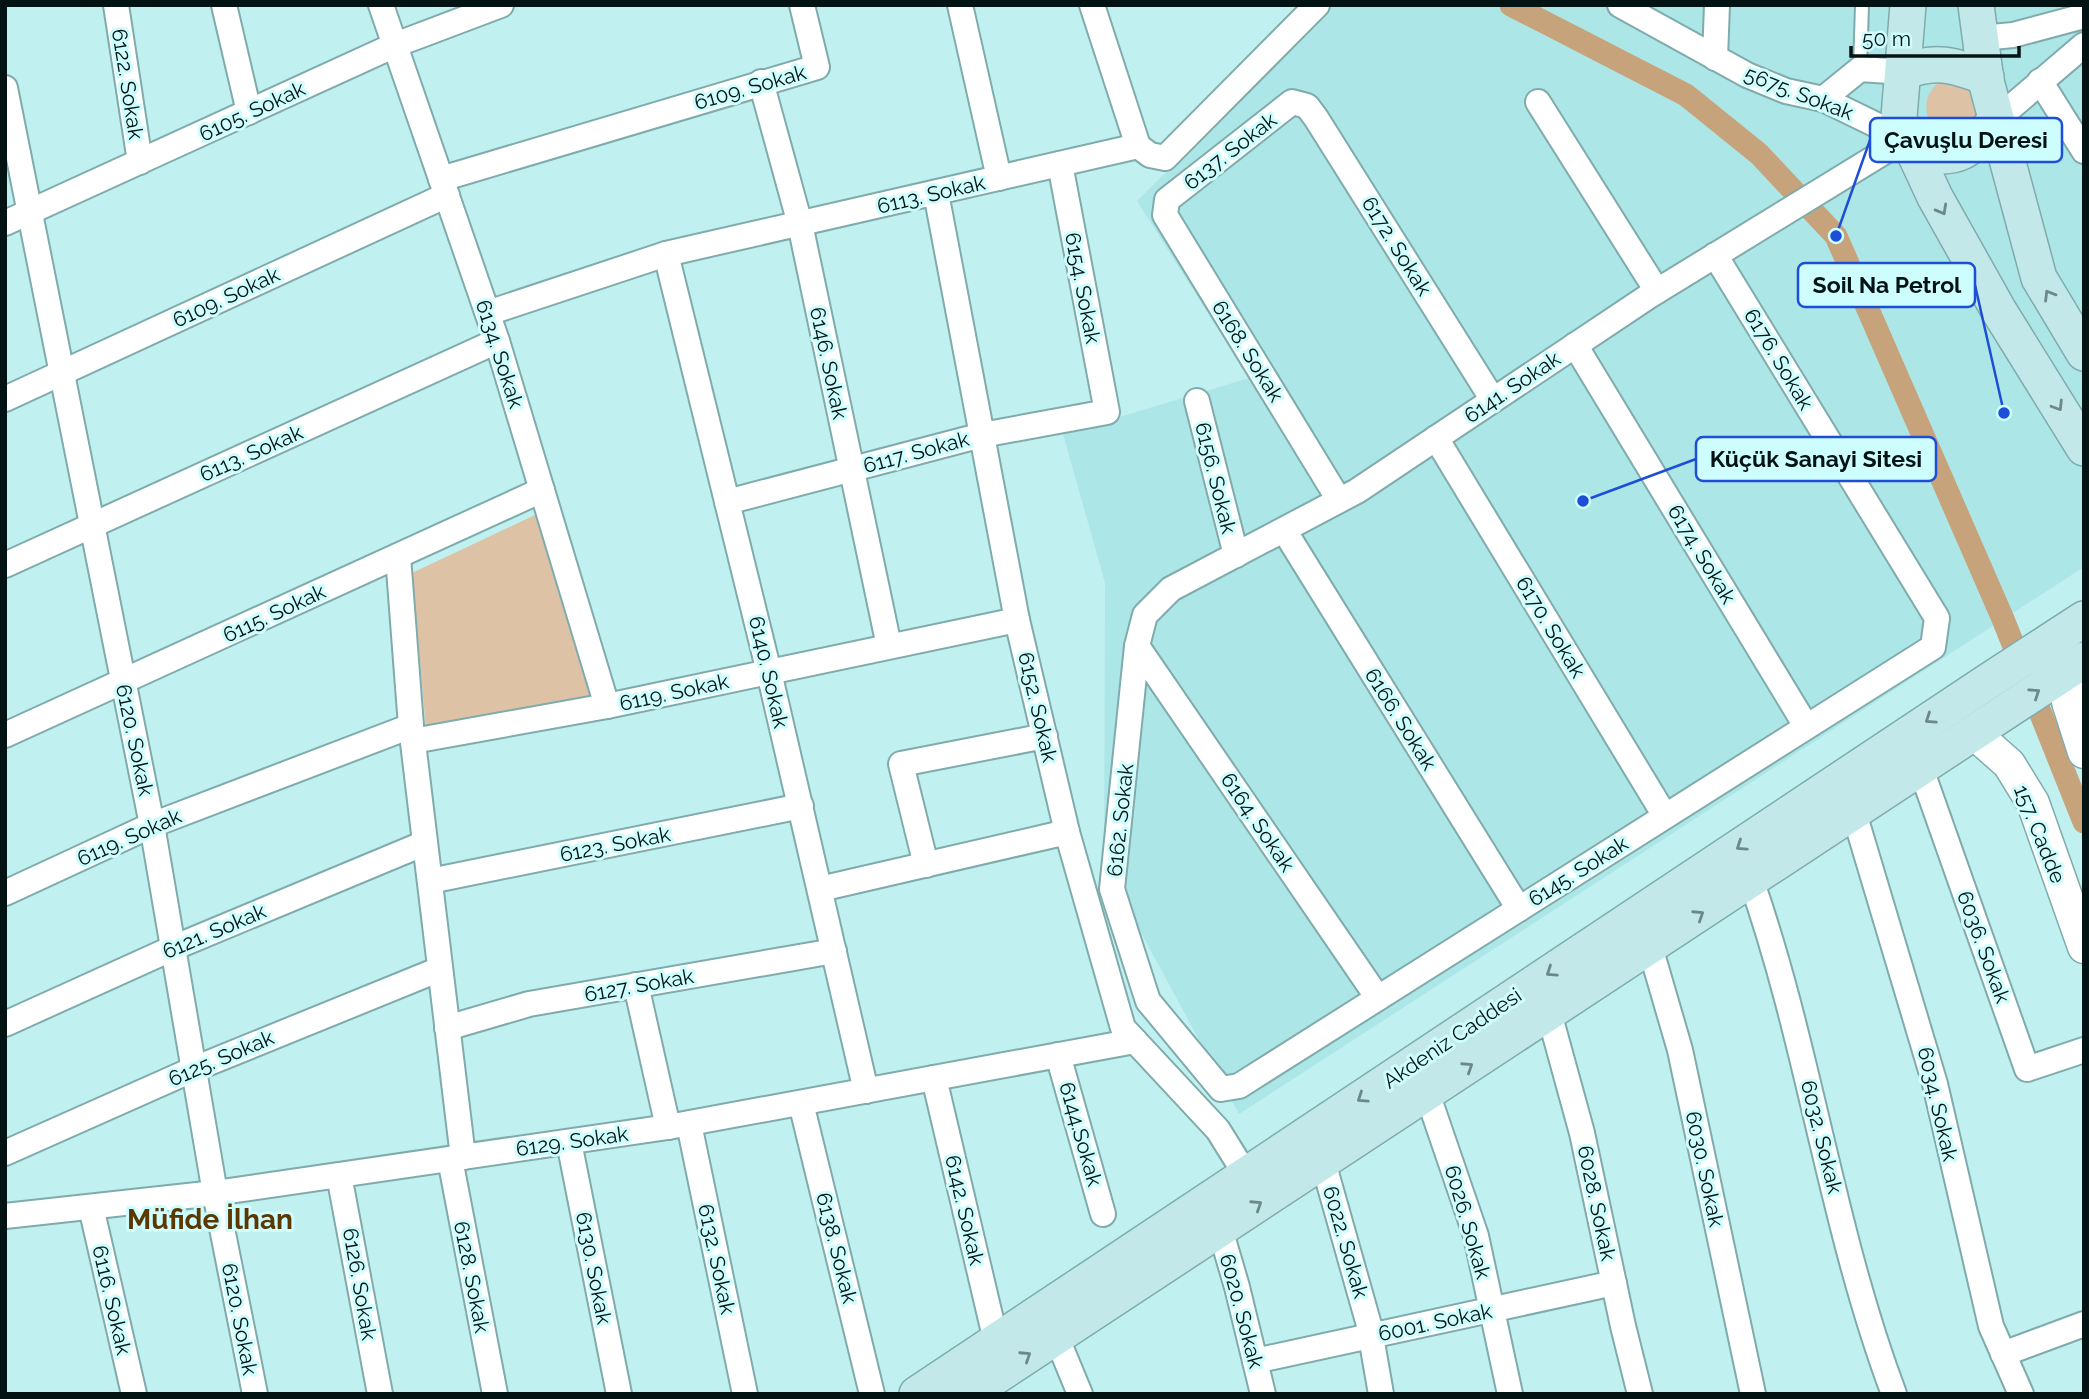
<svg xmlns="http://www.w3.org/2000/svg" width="2089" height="1399" font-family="Raleway,sans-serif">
<rect width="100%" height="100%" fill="#c1f0f1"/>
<path fill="#ade6e7" d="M1333,5H2084V567L1239,1114L1104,864L1105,583L1063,434L1249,378L1137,201Z"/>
<g fill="#ddc2a5">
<path d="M1944,79L1971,82L1981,117C1975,121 1966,131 1959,134C1931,143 1910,98 1944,79Z"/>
<path d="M537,514L596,700L426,730L412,573Z"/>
</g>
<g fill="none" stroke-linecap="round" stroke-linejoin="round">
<path stroke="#c7a37c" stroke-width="23" d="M1511,5L1686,95L1759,154L1836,236L2003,619L2084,822"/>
<defs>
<path id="service" d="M1860,69L1862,5"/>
<g id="minor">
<path d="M116,5L140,162"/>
<path d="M224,5L249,112"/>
<path d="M381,5L497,341L607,706"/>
<path d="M960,5L999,178"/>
<path d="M1092,5L1138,146"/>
<path d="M1620,5L1747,75L1786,91L1823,99L1905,139"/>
<path d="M1981,38L2013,35L2084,16"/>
<path d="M1715,58L1717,5"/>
<path d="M2040,81L2084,151"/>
<path d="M761,82L800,224L889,646"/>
<path d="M5,88L152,825L215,1193L255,1394"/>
<path d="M1823,99L1860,69L1903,72"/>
<path d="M1538,102L1657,291"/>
<path d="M1996,120L2084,45"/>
<path d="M1138,146L1150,155L1165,158L1317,5"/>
<path d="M441,179L817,67L802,5"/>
<path d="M936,193L1017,620L1067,832L1123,1028L1218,1130L1246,1175"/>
<path d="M5,223L395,45L501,5"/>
<path d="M666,254L769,672L866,1091"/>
<path d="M1715,255L1937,618L1933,647L1239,1086L1221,1089L1148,1001L1112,889L1137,646L1145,615L1171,589L1357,491L1649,296L1905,139"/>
<path d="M488,313L666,254L1138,146"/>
<path d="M1575,345L1806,726"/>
<path d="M5,399L447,195"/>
<path d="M1197,401L1236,555"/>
<path d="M1436,438L1665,816"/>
<path d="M1339,500L1165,215L1167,200L1292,102L1307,106L1316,118L1493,400"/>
<path d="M727,502L982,435L1107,412L1060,164"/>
<path d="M1284,530L1519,909"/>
<path d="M398,556L411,726L463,1157"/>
<path d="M5,565L497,341"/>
<path d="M1137,646L1378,998"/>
<path d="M5,735L542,490"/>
<path d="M413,741L607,706L1017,620"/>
<path d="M1921,769L2027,1069L2084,1050"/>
<path d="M1854,813L1935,1084L1991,1326L2021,1394"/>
<path d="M926,865L901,764L1045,736"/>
<path d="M1751,880C1810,1048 1831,1227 1894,1394"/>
<path d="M430,881L801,806"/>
<path d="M820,889L1067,832"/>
<path d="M5,893L152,825L411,726"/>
<path d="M1650,947L1680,1050L1753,1394"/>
<path d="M636,985L668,1127"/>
<path d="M1549,1013L1582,1133L1623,1326L1640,1394"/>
<path d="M5,1024L173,948L425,843"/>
<path d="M447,1028L529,1004L834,951"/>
<path d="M1058,1055L1103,1214"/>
<path d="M934,1078L996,1341"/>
<path d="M1427,1093L1476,1236L1510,1394"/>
<path d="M801,1103L872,1394"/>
<path d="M689,1124L745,1394"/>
<path d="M569,1142L619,1394"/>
<path d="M1318,1150L1323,1162L1369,1325L1381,1394"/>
<path d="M5,1153L194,1069L440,969"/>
<path d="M450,1159L495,1394"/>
<path d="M339,1175L380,1394"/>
<path d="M91,1207L134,1394"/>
<path d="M5,1216L215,1193L668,1127L1135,1041"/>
<path d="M1220,1229L1237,1287L1263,1394"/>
<path d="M1056,1336L1080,1394"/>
<path d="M2003,1354L2084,1324"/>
<path d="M1255,1361L1614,1283"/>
</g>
<g id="tertiary">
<path d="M2073,668L2068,702L2084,752"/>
<path d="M1975,734L2009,764L2033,803L2084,947"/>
</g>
<g id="secondary">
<path d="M1908,5L1899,117L1905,139L1915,154L1935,197L1999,311L2084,448"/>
<path d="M1976,5L1986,81L2039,278L2084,353"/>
<path d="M1903,72C1936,59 1953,65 1986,77"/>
<path d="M1915,154C1961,160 1966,154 1996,120"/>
<path d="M917,1394L1987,682L2084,619"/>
<path d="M969,1394L2084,660"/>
</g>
</defs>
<use href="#service" stroke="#7fabac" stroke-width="16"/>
<use href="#minor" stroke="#7fabac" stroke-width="28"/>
<use href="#tertiary" stroke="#7fabac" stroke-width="35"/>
<use href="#secondary" stroke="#7fabac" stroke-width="38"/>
<use href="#service" stroke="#fff" stroke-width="12"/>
<use href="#minor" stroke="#fff" stroke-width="24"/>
<use href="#tertiary" stroke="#fff" stroke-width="32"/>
<use href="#secondary" stroke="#c3e8e9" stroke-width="35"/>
</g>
<defs><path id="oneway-chevron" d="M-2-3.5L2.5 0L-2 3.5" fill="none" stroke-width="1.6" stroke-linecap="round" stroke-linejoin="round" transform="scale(1.75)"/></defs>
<g stroke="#6d8889">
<use href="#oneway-chevron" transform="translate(1942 210) rotate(61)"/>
<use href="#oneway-chevron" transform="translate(2049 295) rotate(-121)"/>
<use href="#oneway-chevron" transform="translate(2058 406) rotate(58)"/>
<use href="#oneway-chevron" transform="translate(2035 693) rotate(-34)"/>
<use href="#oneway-chevron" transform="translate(1930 719) rotate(146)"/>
<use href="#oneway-chevron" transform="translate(1741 846) rotate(146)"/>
<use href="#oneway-chevron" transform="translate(1699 915) rotate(-33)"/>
<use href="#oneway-chevron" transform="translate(1551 972) rotate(146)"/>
<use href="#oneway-chevron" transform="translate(1468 1067) rotate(-33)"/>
<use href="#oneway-chevron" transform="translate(1362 1098) rotate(146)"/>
<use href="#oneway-chevron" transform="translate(1257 1205) rotate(-33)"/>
<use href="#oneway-chevron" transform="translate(1026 1356) rotate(-33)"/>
</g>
<g text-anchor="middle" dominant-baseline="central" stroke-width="6" stroke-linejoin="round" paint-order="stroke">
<g font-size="21" fill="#031314" stroke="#cefdfe">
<text transform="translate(128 84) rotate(81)">6122. Sokak</text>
<text transform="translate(750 87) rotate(-16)">6109. Sokak</text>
<text transform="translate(1799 93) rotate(21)">5675. Sokak</text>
<text transform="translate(252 111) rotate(-25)">6105. Sokak</text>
<text transform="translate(1230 151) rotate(-38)">6137. Sokak</text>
<text transform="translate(931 194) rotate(-13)">6113. Sokak</text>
<text transform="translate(1397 246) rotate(58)">6172. Sokak</text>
<text transform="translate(1083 288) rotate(79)">6154. Sokak</text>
<text transform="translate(226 297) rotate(-25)">6109. Sokak</text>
<text transform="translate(1248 351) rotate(58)">6168. Sokak</text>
<text transform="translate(500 354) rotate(72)">6134. Sokak</text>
<text transform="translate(1779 359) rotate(59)">6176. Sokak</text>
<text transform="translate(829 363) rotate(78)">6146. Sokak</text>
<text transform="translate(1512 387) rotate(-34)">6141. Sokak</text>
<text transform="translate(916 452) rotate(-15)">6117. Sokak</text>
<text transform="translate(251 453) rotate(-24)">6113. Sokak</text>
<text transform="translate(1216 478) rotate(76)">6156. Sokak</text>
<text transform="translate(1702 554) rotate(59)">6174. Sokak</text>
<text transform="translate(274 613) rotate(-25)">6115. Sokak</text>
<text transform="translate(1551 627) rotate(59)">6170. Sokak</text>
<text transform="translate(769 672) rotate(77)">6140. Sokak</text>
<text transform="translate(674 692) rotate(-12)">6119. Sokak</text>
<text transform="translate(1038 707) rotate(77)">6152. Sokak</text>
<text transform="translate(1401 719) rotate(58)">6166. Sokak</text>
<text transform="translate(135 740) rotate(78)">6120. Sokak</text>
<text transform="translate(1120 820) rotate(-84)">6162. Sokak</text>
<text transform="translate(1258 822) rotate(56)">6164. Sokak</text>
<text transform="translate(2040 834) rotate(68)">157. Cadde</text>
<text transform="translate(129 837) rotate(-24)">6119. Sokak</text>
<text transform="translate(615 844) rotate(-11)">6123. Sokak</text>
<text transform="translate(1578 871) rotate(-32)">6145. Sokak</text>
<text transform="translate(214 931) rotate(-23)">6121. Sokak</text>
<text transform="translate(1984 947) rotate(70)">6036. Sokak</text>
<text transform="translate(639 985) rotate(-10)">6127. Sokak</text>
<text transform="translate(1452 1038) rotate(-34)">Akdeniz Caddesi</text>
<text transform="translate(221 1058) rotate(-23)">6125. Sokak</text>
<text transform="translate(1938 1104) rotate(77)">6034. Sokak</text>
<text transform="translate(1081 1134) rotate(74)">6144.Sokak</text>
<text transform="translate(1822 1137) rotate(76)">6032. Sokak</text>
<text transform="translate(572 1141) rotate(-8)">6129. Sokak</text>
<text transform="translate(1705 1169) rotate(78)">6030. Sokak</text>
<text transform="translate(1597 1203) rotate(78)">6028. Sokak</text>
<text transform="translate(965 1210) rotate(77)">6142. Sokak</text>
<text transform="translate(1468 1222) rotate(74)">6026. Sokak</text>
<text transform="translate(1346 1242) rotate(74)">6022. Sokak</text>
<text transform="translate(837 1248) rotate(76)">6138. Sokak</text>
<text transform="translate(717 1259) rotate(78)">6132. Sokak</text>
<text transform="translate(594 1268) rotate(79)">6130. Sokak</text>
<text transform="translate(472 1277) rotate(79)">6128. Sokak</text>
<text transform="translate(360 1284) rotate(80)">6126. Sokak</text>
<text transform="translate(112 1300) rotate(77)">6116. Sokak</text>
<text transform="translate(1242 1311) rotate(75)">6020. Sokak</text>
<text transform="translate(240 1319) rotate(79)">6120. Sokak</text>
<text transform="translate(1435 1322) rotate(-12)">6001. Sokak</text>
</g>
<g font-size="28" font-weight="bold" fill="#5b3701" stroke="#cefdfe">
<text x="210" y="1219">Müfide İlhan</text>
</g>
</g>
<path fill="none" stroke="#1d4ed8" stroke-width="2.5" d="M1836 236L1870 140M2004 413L1975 285M1583 501L1696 459"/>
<g fill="#1d4ed8" stroke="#cefdfe" stroke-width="2.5">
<circle cx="1836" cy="236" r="7"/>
<circle cx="2004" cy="413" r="7"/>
<circle cx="1583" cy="501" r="7"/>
</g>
<g fill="#cefdfe" stroke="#1d4ed8" stroke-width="2.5">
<rect x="1870" y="118" width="192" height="44" rx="7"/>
<rect x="1798" y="263" width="177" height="44" rx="7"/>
<rect x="1696" y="437" width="240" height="44" rx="7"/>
</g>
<g font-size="23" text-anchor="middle" font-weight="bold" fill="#031314">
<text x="1966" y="148">Çavuşlu Deresi</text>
<text x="1887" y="293">Soil Na Petrol</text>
<text x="1816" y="467">Küçük Sanayi Sitesi</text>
</g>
<rect width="2089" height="1399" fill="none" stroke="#031314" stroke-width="14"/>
<path d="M1851 46v10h168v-10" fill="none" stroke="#031314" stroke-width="3.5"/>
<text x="1862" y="46" font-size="21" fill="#031314" stroke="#cefdfe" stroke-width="5" paint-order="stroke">50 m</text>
</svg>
